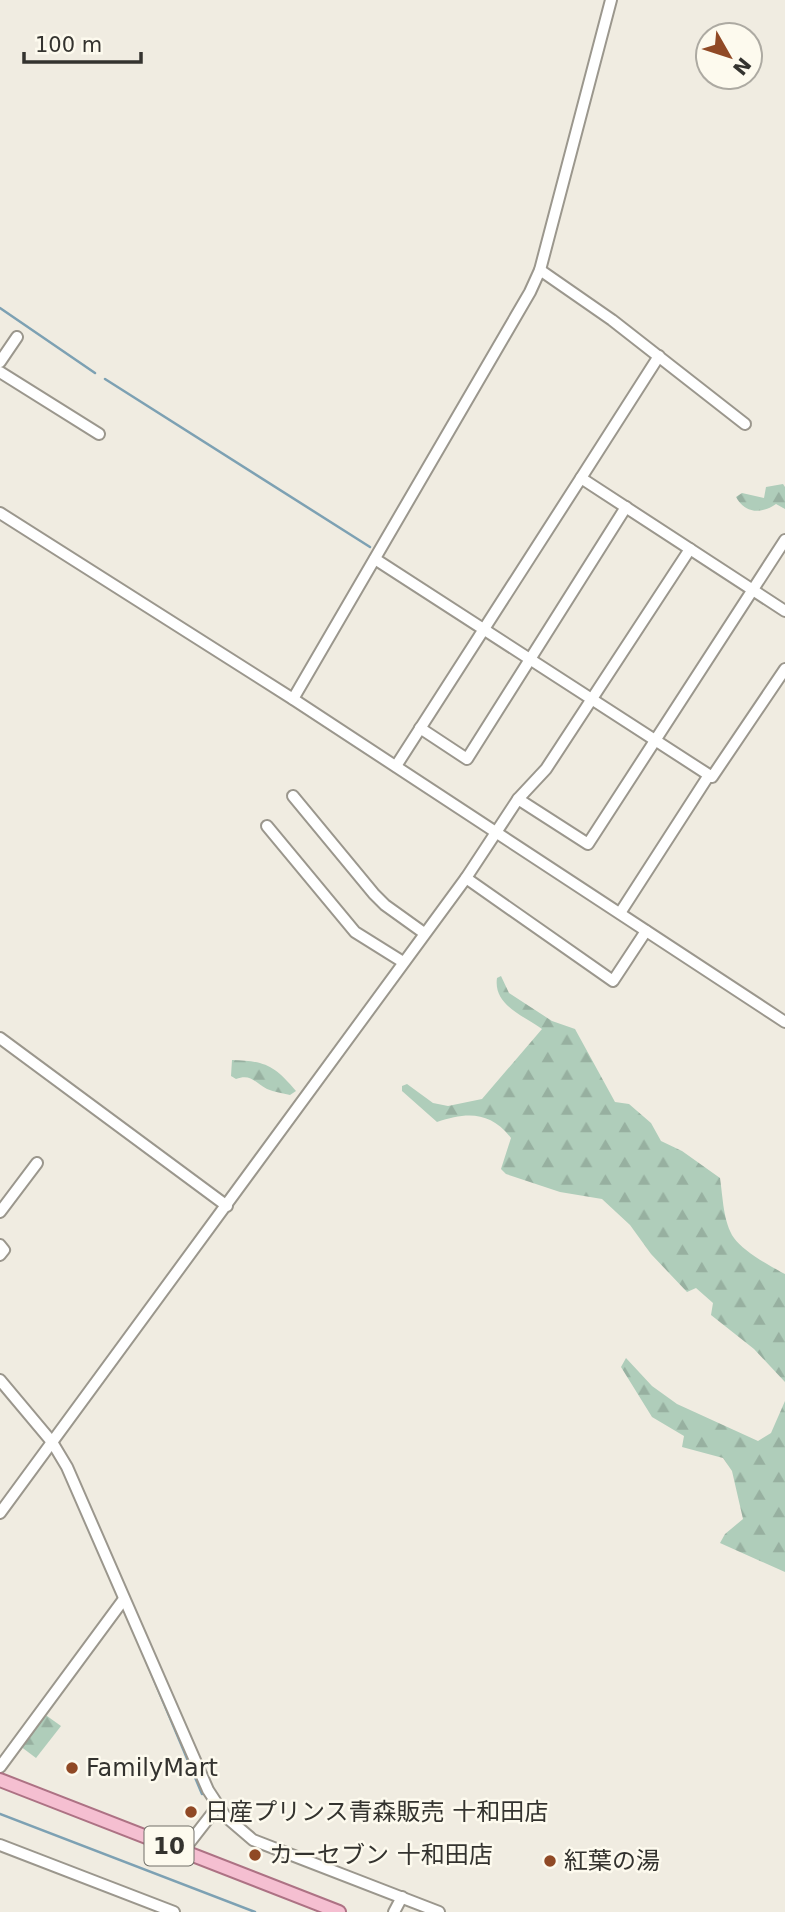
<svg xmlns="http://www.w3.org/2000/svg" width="785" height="1912" font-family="'DejaVu Sans','Noto Sans JP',sans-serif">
<defs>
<pattern id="forest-firs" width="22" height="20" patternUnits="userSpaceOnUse" patternTransform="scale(1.75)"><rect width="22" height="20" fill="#afcdba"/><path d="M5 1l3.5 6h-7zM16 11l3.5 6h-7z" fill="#97b0a0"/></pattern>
</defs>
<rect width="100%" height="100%" fill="#f0ece1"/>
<g fill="url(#forest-firs)">
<path d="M783,484L785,487V509L776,504C762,514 745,514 736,497L742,493L764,498L766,487Z"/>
<path d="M501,976L509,993L552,1021L575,1029L615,1102L629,1104L651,1123L661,1141L682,1151L720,1178C723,1197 723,1222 734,1238C743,1251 771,1267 785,1274V1382L754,1349L711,1315L713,1303L696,1288L687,1292L651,1254L630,1225L602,1199L560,1192L506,1174L501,1169L511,1138C490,1111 467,1112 437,1122L402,1091V1086L407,1084L433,1103L448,1106L482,1099L542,1029C524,1016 493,1005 497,978Z"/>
<path d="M232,1060C265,1061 274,1065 296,1091L290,1095C283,1093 274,1092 267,1089C255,1083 251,1073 236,1079L231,1076Z"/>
<path d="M626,1358L652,1386L677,1404L758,1441L771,1433L785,1401V1572L720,1543L725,1534L743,1519L732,1471L723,1458L682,1447L684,1436L652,1417L621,1367Z"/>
<path d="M43,1716H47L61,1726L36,1758L20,1746Z"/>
</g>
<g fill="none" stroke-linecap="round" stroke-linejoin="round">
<g stroke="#7da1b3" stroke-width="2.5">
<path d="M0,308L95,373"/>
<path d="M105,379L370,547"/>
<path d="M146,1661L202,1794"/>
<path d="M0,1814L255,1912"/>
</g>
<defs>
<g id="minor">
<path d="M540,270L612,320L745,424"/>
<path d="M0,362L17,337"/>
<path d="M0,372L99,434"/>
<path d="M581,478L659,356"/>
<path d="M0,513L293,699L785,1022"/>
<path d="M375,559L709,775"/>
<path d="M293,699L530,292L540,270L611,0"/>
<path d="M420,728L467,759L626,507"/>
<path d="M396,766L581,478L785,611"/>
<path d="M293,796L374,894L385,905L424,933"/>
<path d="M518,799L546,769L690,549"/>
<path d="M267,826L355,932L403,962"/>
<path d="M466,878L613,981L646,931"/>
<path d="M620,913L709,775L712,777L785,669"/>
<path d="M0,1038L227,1206"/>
<path d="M0,1212L37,1163"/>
<path d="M0,1245L4,1250L0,1255"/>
<path d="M0,1380L52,1442L67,1467L208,1790L225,1816L253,1840L439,1912"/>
<path d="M0,1513L466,878L518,799L588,844L785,540"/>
<path d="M0,1767L124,1599"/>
<path d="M0,1845L174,1912"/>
<path d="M183,1851L218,1806"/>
<path d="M394,1912L402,1897"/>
</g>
<path id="major" d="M0,1780L339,1912"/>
</defs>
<use href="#minor" stroke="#9b978d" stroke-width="14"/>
<use href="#major" stroke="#ad7284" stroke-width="16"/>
<use href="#minor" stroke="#fff" stroke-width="10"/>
<use href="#major" stroke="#f5bfd1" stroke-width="12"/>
</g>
<g fill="#904925" stroke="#fdfaee" stroke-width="2.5">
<circle cx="72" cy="1768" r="7"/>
<circle cx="191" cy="1812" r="7"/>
<circle cx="255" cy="1855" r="7"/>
<circle cx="550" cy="1861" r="7"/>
</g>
<g text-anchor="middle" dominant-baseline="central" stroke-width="5" stroke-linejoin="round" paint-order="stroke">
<rect fill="#fdfaee" stroke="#706f68" stroke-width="2" x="144.5" y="1826.5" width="49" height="39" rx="5"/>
<g font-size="23" font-weight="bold" fill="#34332f">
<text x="169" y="1846">10</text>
</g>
<g font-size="24" fill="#34332f" stroke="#fdfaee" text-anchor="start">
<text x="86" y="1768">FamilyMart</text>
<text x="205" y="1812">日産プリンス青森販売 十和田店</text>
<text x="269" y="1855">カーセブン 十和田店</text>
<text x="564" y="1861">紅葉の湯</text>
</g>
</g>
<g transform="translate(729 56) rotate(129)"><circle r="33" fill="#fdfaee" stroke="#adaaa2" stroke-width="2"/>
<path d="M0-5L12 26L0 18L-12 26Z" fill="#904925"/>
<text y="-10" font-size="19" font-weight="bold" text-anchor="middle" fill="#34332f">N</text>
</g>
<path d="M24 52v10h117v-10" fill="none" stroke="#34332f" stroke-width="3.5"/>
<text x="35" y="52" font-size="21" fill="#34332f" stroke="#fdfaee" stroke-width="5" paint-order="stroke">100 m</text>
</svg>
